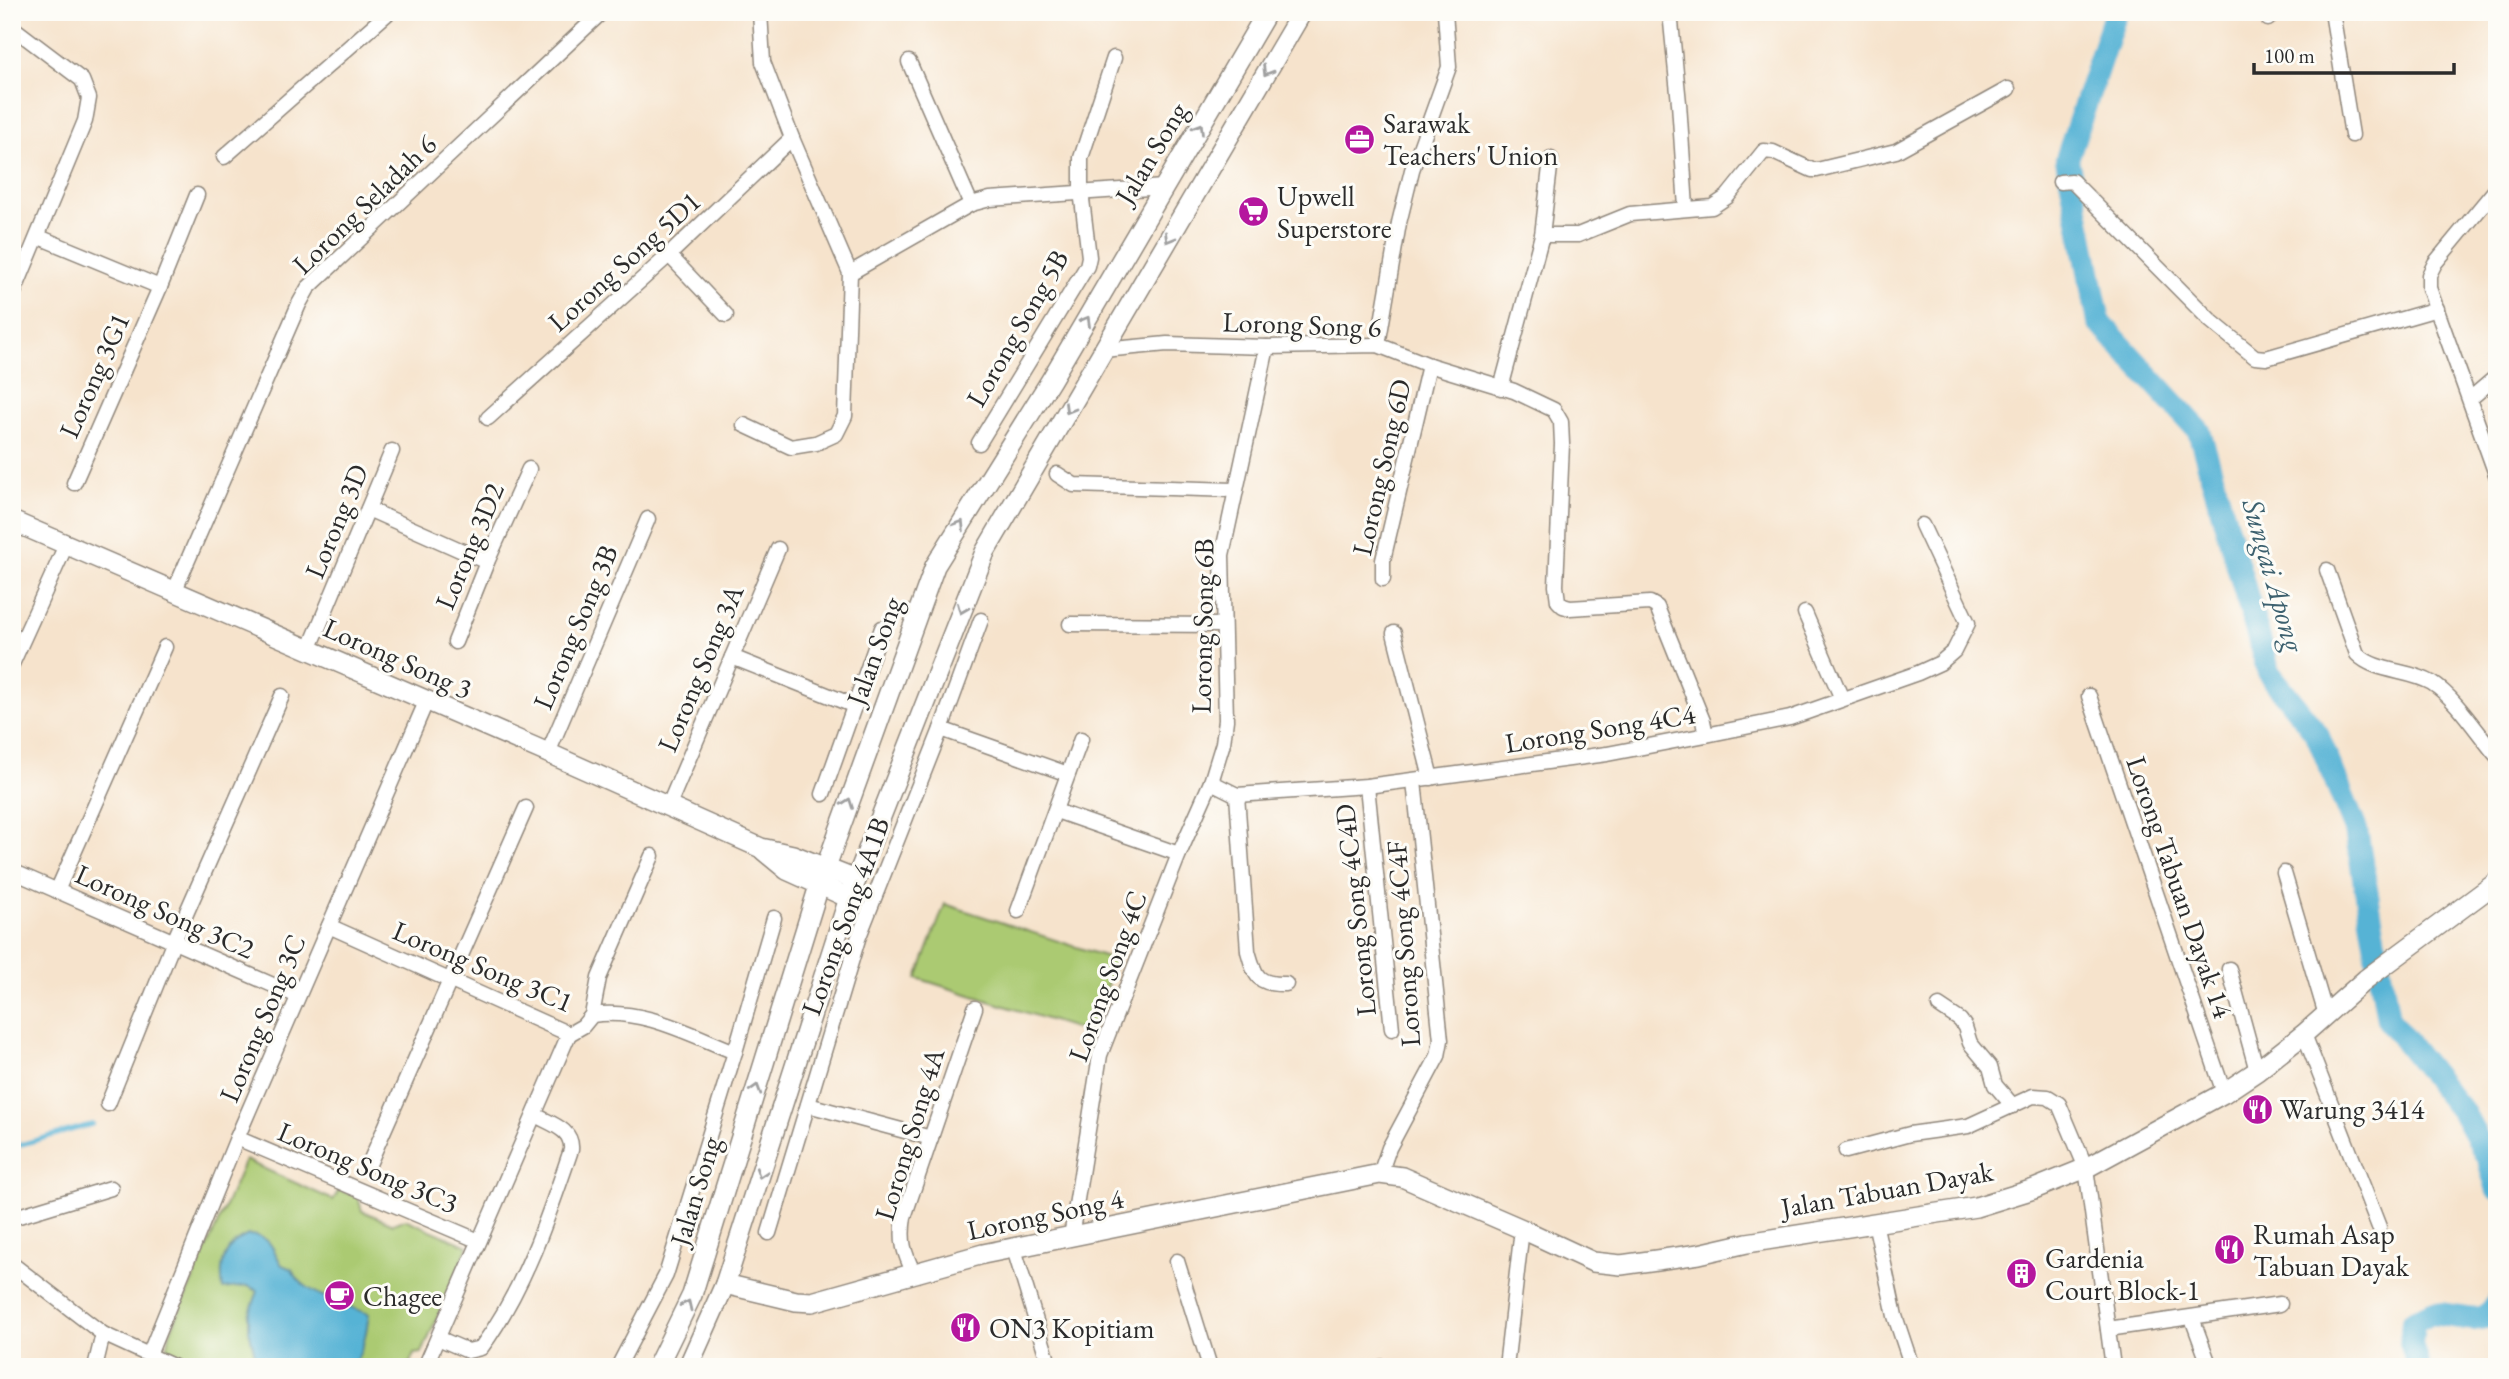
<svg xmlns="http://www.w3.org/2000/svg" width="2509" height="1379" font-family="'EB Garamond',serif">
<rect width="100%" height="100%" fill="#fdfcf7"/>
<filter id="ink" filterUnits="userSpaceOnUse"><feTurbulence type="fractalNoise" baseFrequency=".0143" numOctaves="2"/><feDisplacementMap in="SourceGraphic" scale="14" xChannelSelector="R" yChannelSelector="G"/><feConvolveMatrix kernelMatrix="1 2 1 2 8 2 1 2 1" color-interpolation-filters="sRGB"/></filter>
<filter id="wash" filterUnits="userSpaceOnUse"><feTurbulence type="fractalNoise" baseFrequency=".00686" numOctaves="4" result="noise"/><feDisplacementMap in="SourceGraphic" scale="28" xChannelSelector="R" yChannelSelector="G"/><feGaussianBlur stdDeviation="1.57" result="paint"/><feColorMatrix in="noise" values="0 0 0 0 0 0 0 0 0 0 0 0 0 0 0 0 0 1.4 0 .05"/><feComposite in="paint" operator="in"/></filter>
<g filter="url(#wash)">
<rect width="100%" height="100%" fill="#f6e3cc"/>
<g fill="#abca72" stroke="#6b7a4e" stroke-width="2">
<path d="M945,904L1116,960L1090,1033L917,978Z"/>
<path d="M245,1160L333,1200L339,1190L358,1197L362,1211L393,1224L405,1219L468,1246L422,1353L414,1354L410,1364L412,1367H191L176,1360L167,1350L170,1333Z"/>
</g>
<path fill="#57b3d5" stroke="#416f80" stroke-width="2" d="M248,1235C272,1236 271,1247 282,1265L292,1269C300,1293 346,1305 369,1314C366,1334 364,1350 352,1367H258L249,1330V1315L258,1291L248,1286L223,1289C219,1264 224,1245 248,1235Z"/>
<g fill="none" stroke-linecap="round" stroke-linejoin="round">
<path stroke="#57b3d5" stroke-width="4.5" d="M12,1147L93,1124"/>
<g stroke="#57b3d5" stroke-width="24">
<path d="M2116,12L2067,159L2099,322L2199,431L2269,673L2317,734L2356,830L2388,1019L2464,1114L2489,1160L2497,1188"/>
<path d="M2418,1367L2411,1345L2413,1321L2432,1313L2474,1319L2485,1317L2497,1304"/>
</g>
</g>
</g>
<g filter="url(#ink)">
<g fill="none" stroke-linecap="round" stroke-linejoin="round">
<defs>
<g id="street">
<path d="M1670,12L1679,103L1686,208"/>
<path d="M2332,12L2352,135"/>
<path d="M2268,19V12"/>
<path d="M12,27L82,80L89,98L85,121L12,297"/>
<path d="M909,62L971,204"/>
<path d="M224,157L389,12"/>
<path d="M2060,182L2072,181L2211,321L2255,357L2266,358L2437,309"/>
<path d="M2497,188L2435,263L2429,275V288L2497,477"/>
<path d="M1542,235H1578L1630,214L1712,207L1727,197L1764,151L1773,152L1812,170H1817L1896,151L2008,89"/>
<path d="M39,237L160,287"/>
<path d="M669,255L726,315"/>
<path d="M850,273L971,204L990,199L1164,187"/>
<path d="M1378,345L1399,223L1412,170L1449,67L1445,12"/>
<path d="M1103,350L1167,344L1267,347L1378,345L1429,365L1514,391L1554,410L1561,422L1562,444L1556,586L1558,601L1563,606L1570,608L1650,603L1657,607L1703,721L1706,735"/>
<path d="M1501,388L1542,235L1551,159"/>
<path d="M2470,399L2497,376"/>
<path d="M488,418L669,255L792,138"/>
<path d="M744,425L791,447L816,443L836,434L845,416L850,273L792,138L763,62L760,12"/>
<path d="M979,443L1087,266L1089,257L1081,191V158L1114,58"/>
<path d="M1057,474L1074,485L1234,490"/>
<path d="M74,483L160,287L197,195"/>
<path d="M368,509L487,562"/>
<path d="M2327,570L2357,654C2376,673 2408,669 2432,683C2456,698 2478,734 2497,756"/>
<path d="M1383,579V560L1429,365"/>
<path d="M174,592L299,304L308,288L602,12"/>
<path d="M1805,613L1842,699"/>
<path d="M1070,624L1222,625"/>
<path d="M1394,633L1431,778"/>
<path d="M455,642L487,562L529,469"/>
<path d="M309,650L392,451"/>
<path d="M732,657L855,706"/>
<path d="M12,664L66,545"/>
<path d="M2089,696L2224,1093"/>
<path d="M941,729L1068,774"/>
<path d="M548,753L648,519"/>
<path d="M1211,782L1237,795L1367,786L1607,754L1706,735L1790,718L1918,673L1940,663L1954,651L1968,623L1922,525"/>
<path d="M1367,786L1392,1029"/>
<path d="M823,794L882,628"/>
<path d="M1237,795L1248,951C1255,976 1257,985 1286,984"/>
<path d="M668,807L778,549"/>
<path d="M1056,811L1179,854"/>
<path d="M12,871L298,996"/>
<path d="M2284,873L2326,1015"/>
<path d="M57,891L165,647"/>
<path d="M1018,911L1081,739"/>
<path d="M329,926L569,1034L583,1026L592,1015C642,1007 691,1035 735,1052L666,1275L618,1367"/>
<path d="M2229,969L2257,1071"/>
<path d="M1939,1006L1960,1020L1965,1027L1970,1043L1990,1067L1995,1085L2013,1106"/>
<path d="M592,1015L599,978L652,856"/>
<path d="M2304,1034L2379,1227"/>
<path d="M735,1052L774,918"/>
<path d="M108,1104L174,941L282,696"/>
<path d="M808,1105L931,1138"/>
<path d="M237,1138L479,1241"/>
<path d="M1846,1151L1910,1134L1968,1126L2033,1096L2048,1097L2059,1104L2086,1168L2113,1367"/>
<path d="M369,1164L526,808"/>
<path d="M1380,1174L1389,1148L1438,1056L1441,1040L1414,781"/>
<path d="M12,1218L111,1188"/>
<path d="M1875,1222L1895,1316L1912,1367"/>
<path d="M769,1233L858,939L941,729L981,620"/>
<path d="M1071,1237L1100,1055L1179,854L1211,782L1223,743L1226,720L1222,555L1267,347"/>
<path d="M1014,1249L1050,1367"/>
<path d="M1177,1261L1210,1367"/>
<path d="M12,1264L103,1334L175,1367"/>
<path d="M914,1274C904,1252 900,1242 904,1217L975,1008"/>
<path d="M2192,1318L2210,1367"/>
<path d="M2108,1329L2280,1304"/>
<path d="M438,1338L468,1351L481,1348C524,1289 548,1218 571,1150C573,1129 551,1124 535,1115"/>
<path d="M149,1355L237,1138L426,702"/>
<path d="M95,1367L103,1334"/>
<path d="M425,1367L569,1034"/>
<path d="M1381,1367H1398"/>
<path d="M1506,1367L1522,1229"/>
</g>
<g id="secondary">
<path d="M12,521L548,753L761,848L793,855L856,880"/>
<path d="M764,851L787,870L849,898"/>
<path d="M725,1284L796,1301L812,1302L983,1254L1380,1174L1402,1177L1522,1229L1593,1262L1621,1265L1699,1254L1747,1243L1976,1207L2034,1189L2086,1168L2224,1093L2257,1071L2304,1034L2366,979L2497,882"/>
<path d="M657,1367L692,1295L819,886L935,566L1051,380L1267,12"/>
<path d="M688,1367L725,1284L849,898L985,552L1302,12"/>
</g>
</defs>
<use href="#street" stroke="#90877c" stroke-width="17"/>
<use href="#secondary" stroke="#90877c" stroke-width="22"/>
<use href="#street" stroke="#fff" stroke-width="14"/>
<use href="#secondary" stroke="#fff" stroke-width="19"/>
</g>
<defs><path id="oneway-chevron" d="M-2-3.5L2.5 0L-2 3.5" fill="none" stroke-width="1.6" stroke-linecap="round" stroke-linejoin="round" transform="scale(1.75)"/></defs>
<g stroke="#a0a0a0">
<use href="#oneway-chevron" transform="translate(1267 71) rotate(121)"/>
<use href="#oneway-chevron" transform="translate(1199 128) rotate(-59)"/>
<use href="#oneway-chevron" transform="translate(1169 238) rotate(120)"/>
<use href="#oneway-chevron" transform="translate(1086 321) rotate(-60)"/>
<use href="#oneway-chevron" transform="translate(1069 409) rotate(120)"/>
<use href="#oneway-chevron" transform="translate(960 525) rotate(-58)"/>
<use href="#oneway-chevron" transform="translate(962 609) rotate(112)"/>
<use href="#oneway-chevron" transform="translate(848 803) rotate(-70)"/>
<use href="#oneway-chevron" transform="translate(756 1089) rotate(-73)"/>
<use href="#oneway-chevron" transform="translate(761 1173) rotate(108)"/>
<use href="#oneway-chevron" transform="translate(687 1305) rotate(-65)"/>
</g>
</g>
<defs>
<symbol id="office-disc" viewBox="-11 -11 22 22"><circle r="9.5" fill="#b5179e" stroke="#fdfcf7"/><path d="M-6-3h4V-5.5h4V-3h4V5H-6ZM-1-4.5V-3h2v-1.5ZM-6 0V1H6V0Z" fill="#fff"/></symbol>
<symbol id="supermarket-disc" viewBox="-11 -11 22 22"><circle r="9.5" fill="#b5179e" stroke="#fdfcf7"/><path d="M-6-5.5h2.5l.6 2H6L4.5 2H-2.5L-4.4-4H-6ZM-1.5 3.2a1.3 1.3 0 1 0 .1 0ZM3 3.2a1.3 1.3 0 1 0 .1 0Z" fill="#fff"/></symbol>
<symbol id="restaurant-disc" viewBox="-11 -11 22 22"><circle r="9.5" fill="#b5179e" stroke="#fdfcf7"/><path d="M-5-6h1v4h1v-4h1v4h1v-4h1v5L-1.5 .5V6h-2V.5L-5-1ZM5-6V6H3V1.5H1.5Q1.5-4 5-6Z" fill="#fff"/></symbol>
<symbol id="building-disc" viewBox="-11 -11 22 22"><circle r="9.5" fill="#b5179e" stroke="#fdfcf7"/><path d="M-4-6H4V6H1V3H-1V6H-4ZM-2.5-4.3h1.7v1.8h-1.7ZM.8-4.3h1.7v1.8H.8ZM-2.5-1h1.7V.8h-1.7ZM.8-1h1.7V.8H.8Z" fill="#fff"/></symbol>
<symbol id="cafe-disc" viewBox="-11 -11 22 22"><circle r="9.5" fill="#b5179e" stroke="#fdfcf7"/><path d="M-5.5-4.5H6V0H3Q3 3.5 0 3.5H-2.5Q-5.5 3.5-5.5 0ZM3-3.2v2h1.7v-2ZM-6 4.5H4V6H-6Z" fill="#fff"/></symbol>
</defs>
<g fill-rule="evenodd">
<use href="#office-disc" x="1342" y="122" width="35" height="35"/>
<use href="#supermarket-disc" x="1236" y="194" width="35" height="35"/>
<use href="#restaurant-disc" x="2240" y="1092" width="35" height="35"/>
<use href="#restaurant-disc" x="2212" y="1232" width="35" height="35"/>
<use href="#building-disc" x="2004" y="1256" width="35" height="35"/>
<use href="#cafe-disc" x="322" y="1278" width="35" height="35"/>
<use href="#restaurant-disc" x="948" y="1310" width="35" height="35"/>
</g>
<g text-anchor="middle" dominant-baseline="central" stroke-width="6" stroke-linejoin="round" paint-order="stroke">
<g font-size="28" fill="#2b2b2b" stroke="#fdfcf7" text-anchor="start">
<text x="1383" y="123">Sarawak<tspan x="1383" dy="32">Teachers' Union</tspan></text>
<text x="1277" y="196">Upwell<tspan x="1277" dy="32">Superstore</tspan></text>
<text x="2280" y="1109">Warung 3414</text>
<text x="2253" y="1234">Rumah Asap<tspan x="2253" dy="32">Tabuan Dayak</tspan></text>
<text x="2045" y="1258">Gardenia<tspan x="2045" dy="32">Court Block-1</tspan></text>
<text x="363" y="1296">Chagee</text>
<text x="989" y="1328">ON3 Kopitiam</text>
</g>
<g font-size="28" fill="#2b2b2b" stroke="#fdfcf7">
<text transform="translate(1151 153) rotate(-59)">Jalan Song</text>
<text transform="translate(364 204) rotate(-44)">Lorong Seladah 6</text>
<text transform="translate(624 261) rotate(-42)">Lorong Song 5D1</text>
<text transform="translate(1302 324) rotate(2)">Lorong Song 6</text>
<text transform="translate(1017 328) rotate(-60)">Lorong Song 5B</text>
<text transform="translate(94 375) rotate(-66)">Lorong 3G1</text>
<text transform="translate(1381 467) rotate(-77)">Lorong Song 6D</text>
<text transform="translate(336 521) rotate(-67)">Lorong 3D</text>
<text transform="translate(469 546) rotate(-67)">Lorong 3D2</text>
<text transform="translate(1202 626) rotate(-89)">Lorong Song 6B</text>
<text transform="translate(575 627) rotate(-67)">Lorong Song 3B</text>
<text transform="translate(874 651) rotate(-70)">Jalan Song</text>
<text transform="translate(398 658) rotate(24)">Lorong Song 3</text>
<text transform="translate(700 668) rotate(-67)">Lorong Song 3A</text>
<text transform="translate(1600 728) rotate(-9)">Lorong Song 4C4</text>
<text transform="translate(2180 887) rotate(71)">Lorong Tabuan Dayak 14</text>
<text transform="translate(1355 910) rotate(-96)">Lorong Song 4C4D</text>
<text transform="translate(165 911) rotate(24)">Lorong Song 3C2</text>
<text transform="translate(845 916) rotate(-70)">Lorong Song 4A1B</text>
<text transform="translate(1403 944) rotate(-94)">Lorong Song 4C4F</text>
<text transform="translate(483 966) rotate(23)">Lorong Song 3C1</text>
<text transform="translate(1107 976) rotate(-70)">Lorong Song 4C</text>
<text transform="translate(262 1018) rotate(-67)">Lorong Song 3C</text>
<text transform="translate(909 1134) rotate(-73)">Lorong Song 4A</text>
<text transform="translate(368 1167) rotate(23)">Lorong Song 3C3</text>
<text transform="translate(1887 1189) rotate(-10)">Jalan Tabuan Dayak</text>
<text transform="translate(695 1191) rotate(-73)">Jalan Song</text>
<text transform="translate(1045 1214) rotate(-12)">Lorong Song 4</text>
</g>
<g font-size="30" font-style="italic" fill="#3d616f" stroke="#fdfcf7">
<text transform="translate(2274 575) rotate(74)">Sungai Apong</text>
</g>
</g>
<rect width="2509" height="1379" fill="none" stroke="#fdfcf7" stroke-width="42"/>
<path d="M2254 63v10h200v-10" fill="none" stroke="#2b2b2b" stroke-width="3.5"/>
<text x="2264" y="63" font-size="21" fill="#2b2b2b" stroke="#fdfcf7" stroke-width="5" paint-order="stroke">100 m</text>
</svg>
